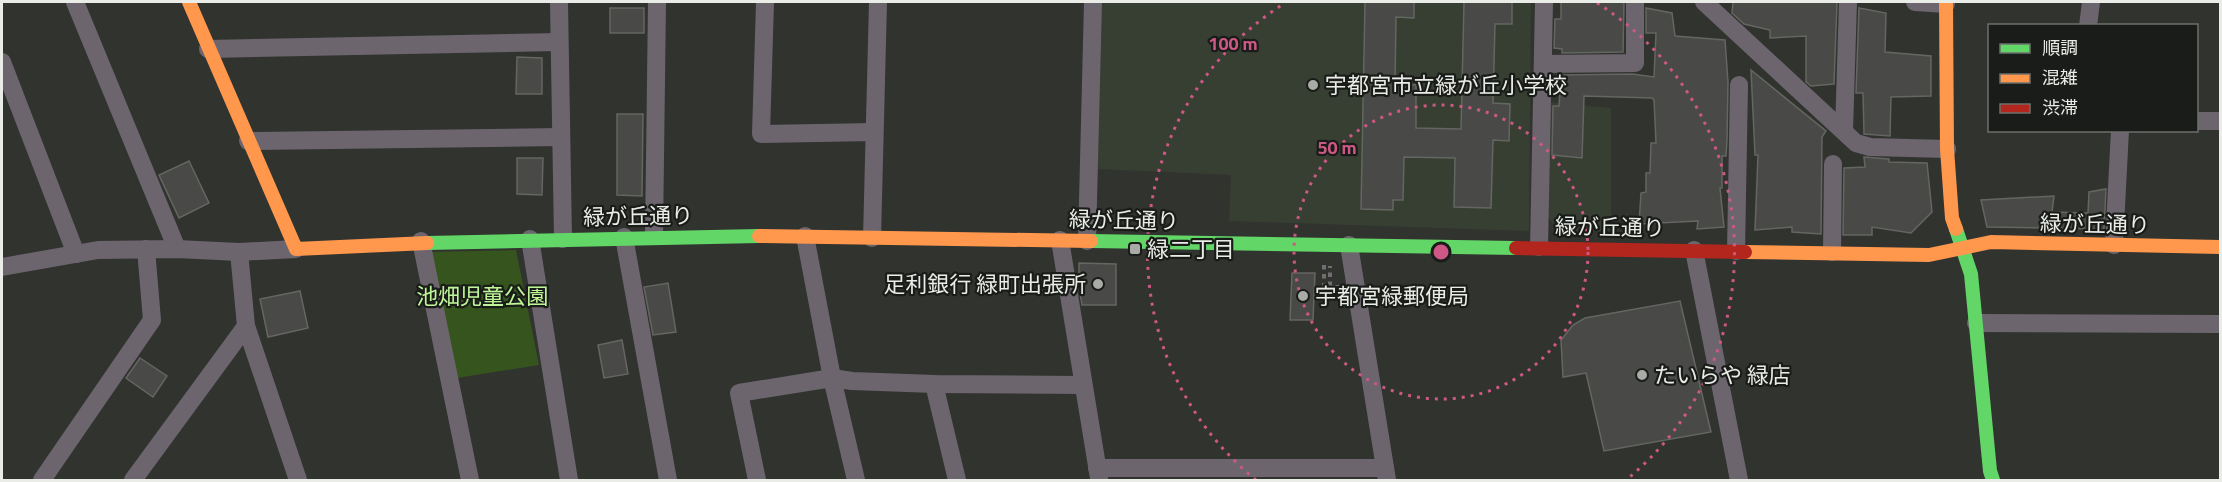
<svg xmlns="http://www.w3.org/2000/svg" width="2222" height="482" font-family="'Titillium Web','Noto Sans JP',sans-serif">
<rect width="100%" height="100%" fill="#31332f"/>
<g fill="#373e32">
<path d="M1095,2H1531L1529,231L1229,221L1231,175L1098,169Z"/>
<path d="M1547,102L1611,108V230L1561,235L1545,213Z"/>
</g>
<path fill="#36541d" d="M516,250L539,365L457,378L429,252Z"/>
<g fill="#494a47" stroke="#646662" stroke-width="1.5">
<path d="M1365,2H1414V18L1396,17L1395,84L1416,85V128L1461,129L1464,2H1512V24H1495L1493,103L1510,104L1509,141L1493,140L1491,208L1454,207L1455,158L1404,157L1403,200H1393V210L1361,209Z"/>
<path d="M1561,2H1622L1624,3L1623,52L1562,53V49L1554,48L1555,19H1561Z"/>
<path d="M1733,2H1837L1834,84L1811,86L1806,82V36L1770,38V30L1744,24L1732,13Z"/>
<rect x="610" y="8" width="34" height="25"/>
<path d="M1646,8L1672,13L1675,36L1725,40L1728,82L1727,140L1726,156H1722V188H1720L1724,227L1697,229L1698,221L1639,224L1641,193L1646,192V173H1650L1651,143H1656L1654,100L1652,98L1584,96L1582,158L1552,155L1553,106H1559L1561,75L1632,74L1654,77L1656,33H1646Z"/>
<path d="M1859,8L1886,13L1885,52L1931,56V96L1891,97L1890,136L1864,134L1863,93H1856Z"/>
<path d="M517,57L542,58V94H516Z"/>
<path d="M1751,70L1826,131L1822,137L1821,234L1792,232V227L1755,230L1758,155H1755Z"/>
<path d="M617,114H643L642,196L617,195Z"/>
<path d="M1864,157L1889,159V162L1927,163L1932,212L1911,233L1872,227V235H1843L1844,168L1865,167Z"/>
<path d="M517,158H543L542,195L517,194Z"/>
<path d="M189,161L209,203L179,218L159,175Z"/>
<path d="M2106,189L2104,229L1987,227L1981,200L2054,196L2052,212L2088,213L2089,192Z"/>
<path d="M1079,263L1116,264V305H1082L1079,287Z"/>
<path d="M1292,273H1315L1313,320H1290Z"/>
<path d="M668,283L676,332L653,335L644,287Z"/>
<path d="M300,291L308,328L268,337L260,299Z"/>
<path d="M1680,301L1711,432L1604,451L1586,373L1563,377L1561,340L1573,325L1585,318Z"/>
<path d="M622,340L628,374L604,378L598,345Z"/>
<path d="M140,358L167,376L153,397L126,378Z"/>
</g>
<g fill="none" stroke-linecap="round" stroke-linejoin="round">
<g stroke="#726d73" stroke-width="4" stroke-dasharray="4.5 4.5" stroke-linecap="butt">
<path d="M1324,265V287H1337V285"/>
<path d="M1330,286V266"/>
</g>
<g stroke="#6c656e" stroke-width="18">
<path d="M75,2L177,249"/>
<path d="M559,2L563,239"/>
<path d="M765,2L761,134L874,132"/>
<path d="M1704,2L1856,143L1870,147L1947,149"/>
<path d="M1915,2L1946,4"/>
<path d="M2088,26L2091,2"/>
<path d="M208,49L558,42"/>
<path d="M2,62L76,254"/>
<path d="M1543,64L1635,63V2"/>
<path d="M2196,121H2220"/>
<path d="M1844,131L1848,2"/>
<path d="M248,141L561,137"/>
<path d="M654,236L657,2"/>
<path d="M805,236L832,378L856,480"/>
<path d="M624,237L668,480"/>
<path d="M872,238L878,2"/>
<path d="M530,239L569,480"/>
<path d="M1060,240L1099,478"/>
<path d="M421,241L470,480"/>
<path d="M1087,241L1093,2"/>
<path d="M1349,245L1387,480"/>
<path d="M2114,245L2120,130"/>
<path d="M1539,247L1544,2"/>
<path d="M296,249L239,252L246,326L298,480"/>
<path d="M1694,250L1739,480"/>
<path d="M1736,251L1739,85"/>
<path d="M1832,252L1833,164"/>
<path d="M2,267L98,250L177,249L239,252"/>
<path d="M1976,323L2220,324"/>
<path d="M934,384L957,480"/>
<path d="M1097,468H1385"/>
<path d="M42,480L152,320L146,249"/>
<path d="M133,480L246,326"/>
<path d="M757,480L739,393L832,378L852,381L934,384L1083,385"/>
</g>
<g stroke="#63d668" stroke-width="14">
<path d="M1956,229L1971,274L1990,471L1993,480"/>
<path d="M1091,241L1516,248"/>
<path d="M427,243L759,236"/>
</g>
<g stroke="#ff974d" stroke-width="14">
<path d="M189,2L296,249L427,243"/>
<path d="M1946,2L1947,149L1952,218L1956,229"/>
<path d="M759,236L1091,241"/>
<path d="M1745,252L1929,255L1991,242L2220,247"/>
</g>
<path stroke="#b3261e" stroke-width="14" d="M1516,248L1745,252"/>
</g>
<g fill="none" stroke="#ce5885" stroke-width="3" stroke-dasharray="3 6">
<circle cx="1441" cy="252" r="147"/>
<path d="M1256 480A294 294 0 0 1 1285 3M1597 3A294 294 0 0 1 1626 480"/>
</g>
<g fill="#a9aba7" stroke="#191c18" stroke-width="2">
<circle cx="1313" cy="85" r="6"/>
<rect x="1129" y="243" width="12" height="12" rx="3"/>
<circle cx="1098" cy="284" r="6"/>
<circle cx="1303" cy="296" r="6"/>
<circle cx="1642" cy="375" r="6"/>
</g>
<g text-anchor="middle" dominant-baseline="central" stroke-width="4.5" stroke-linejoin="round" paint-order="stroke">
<g font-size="22" fill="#e9ece7" stroke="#191c18" text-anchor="start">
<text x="1325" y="85">宇都宮市立緑が丘小学校</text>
<text x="1147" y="249">緑二丁目</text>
<text x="1086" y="284" text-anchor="end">足利銀行 緑町出張所</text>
<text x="1315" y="296">宇都宮緑郵便局</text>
<text x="1654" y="375">たいらや 緑店</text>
</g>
<g font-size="22" fill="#e9ece7" stroke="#191c18">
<text transform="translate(638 216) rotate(-1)">緑が丘通り</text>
<text transform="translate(1124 220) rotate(1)">緑が丘通り</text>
<text transform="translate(2095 224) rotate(1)">緑が丘通り</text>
<text transform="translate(1610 227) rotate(1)">緑が丘通り</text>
</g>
<g font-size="22" fill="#bff599" stroke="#191c18">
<text x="482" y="296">池畑児童公園</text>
</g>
</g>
<circle cx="1441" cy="252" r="9" fill="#ce5885" stroke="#191c18" stroke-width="3"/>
<g font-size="18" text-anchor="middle" font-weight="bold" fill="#ce5885" stroke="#191c18" stroke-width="4.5" stroke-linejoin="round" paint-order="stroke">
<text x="1233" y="50">100 m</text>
<text x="1337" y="154">50 m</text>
</g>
<rect width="2222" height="482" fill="none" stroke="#e9ece7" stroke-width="6"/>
<rect x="1988" y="24" width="210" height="108" fill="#191c18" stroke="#6c6f6b" stroke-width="1.5"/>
<rect x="2000" y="44" width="30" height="9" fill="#63d668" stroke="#6c6f6b" stroke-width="1.5"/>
<text x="2042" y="54" font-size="18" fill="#e9ece7">順調</text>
<rect x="2000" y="74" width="30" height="9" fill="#ff974d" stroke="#6c6f6b" stroke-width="1.5"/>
<text x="2042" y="84" font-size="18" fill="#e9ece7">混雑</text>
<rect x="2000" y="104" width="30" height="9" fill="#b3261e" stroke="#6c6f6b" stroke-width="1.5"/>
<text x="2042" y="114" font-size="18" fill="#e9ece7">渋滞</text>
</svg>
